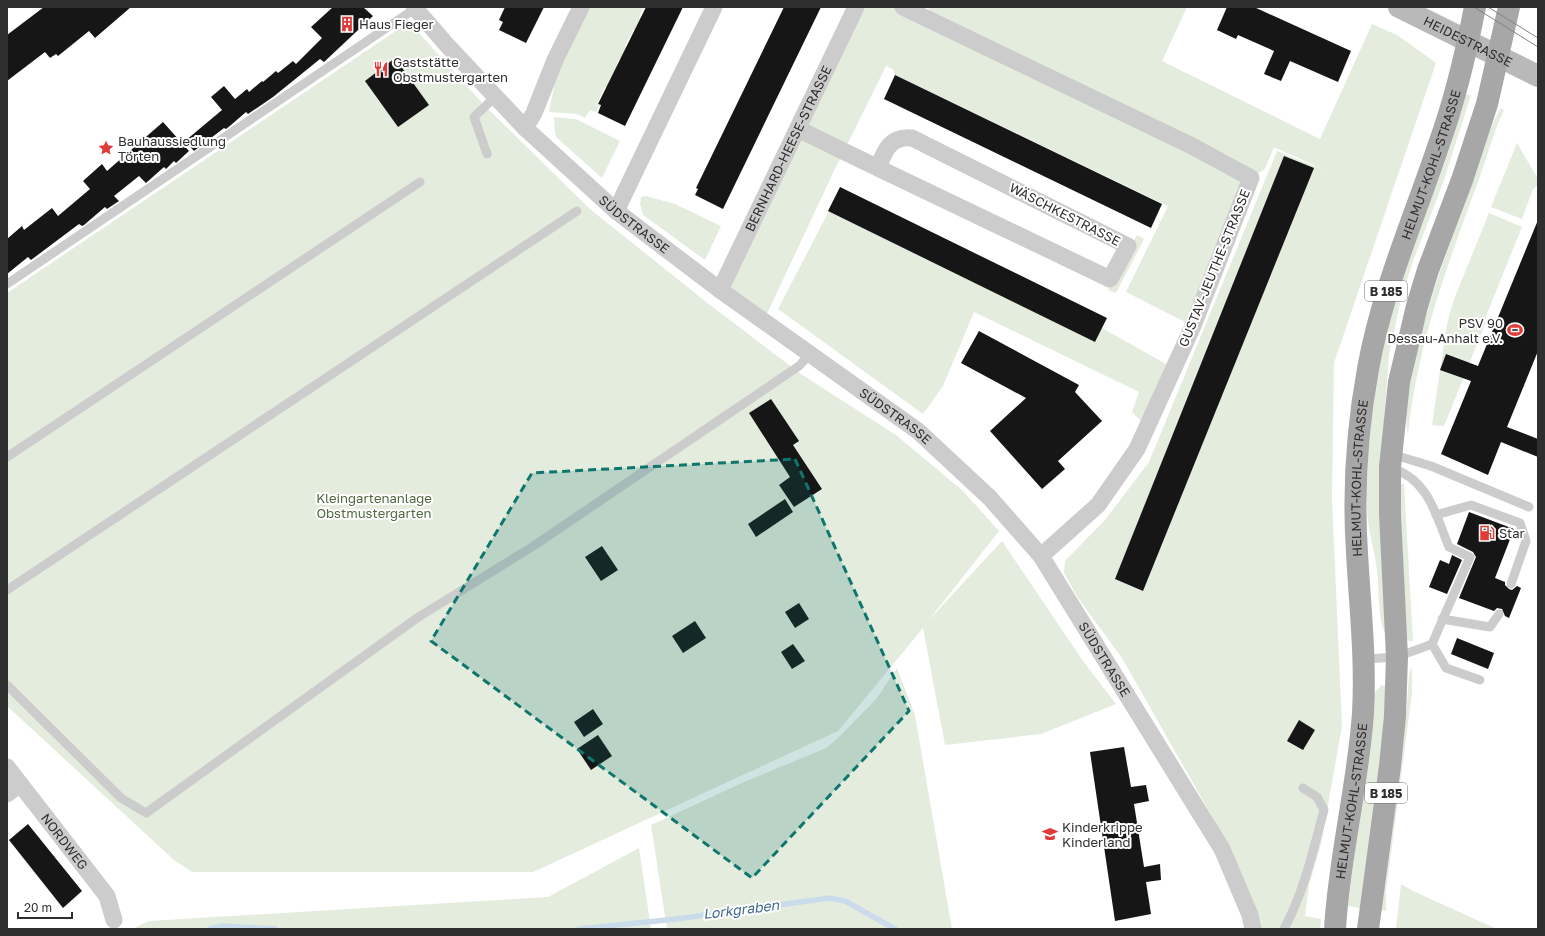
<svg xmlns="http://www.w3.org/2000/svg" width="1545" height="936" font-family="'Golos Text',sans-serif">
<rect width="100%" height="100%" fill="#fff"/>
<g fill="#e4ecdd">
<path d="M586,7H644L639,18L641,19L636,30H633L625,46L627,47L622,59H619L608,88L605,87L597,104L599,105L596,112L590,110L585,118L577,114L549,112L559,62Z"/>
<path d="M856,7H903L924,18L930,7H1187L1162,61L1320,139L1372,24L1397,35L1436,63L1334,363L1332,498L1342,726L1321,844L1309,885L1305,916L1321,919L1320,929H1260L1218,827L1122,658L1078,598L1064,573L1065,561L1105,520L1149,462L1277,151L1327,171L1274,147L1265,169L1251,178L1193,326L1126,292L1168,206L895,75L894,70L886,66L834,171L764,320L725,281Z"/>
<path d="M409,22L485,106L591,210L710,305L801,374L896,435L963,491L999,531L928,621L1002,541L1083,661L1116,704L1041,734L945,745L923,628L838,731L533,872H192L174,860L7,706V293Z"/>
<path d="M1466,94L1471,95L1443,183L1413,261L1401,299L1389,354L1382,449L1385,632C1378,623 1379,582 1377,569C1374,548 1367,528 1367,506C1365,423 1381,338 1408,259C1416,236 1426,212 1435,189C1447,158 1457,126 1466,94Z"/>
<path d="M1501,108L1504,110L1498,123C1489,148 1482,173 1472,198C1443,277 1417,350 1408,434C1403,407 1410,381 1416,354C1430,295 1451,240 1472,184C1481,159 1487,131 1501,108Z"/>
<path d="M554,117L576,119L620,141L602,178L557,138L555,133Z"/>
<path d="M1517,143L1538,179V185L1533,189L1522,219L1491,207Z"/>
<path d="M646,196L675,204L721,226L705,260L643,215L640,204L641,197Z"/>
<path d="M829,211L1095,342L1102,328L1166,364L1142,422L1132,412L1139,392L974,312L943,386L923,414L778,309Z"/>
<path d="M1489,213L1522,227L1486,316L1485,324L1444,426L1432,425L1447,324L1453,302Z"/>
<path d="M1137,235L1144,239L1116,293L1108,290Z"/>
<path d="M1401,484H1404L1413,641H1409L1406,638L1400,487Z"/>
<path d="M1412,667V693L1386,891V911L1380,910L1406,716L1409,675Z"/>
<path d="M897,668L915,715L952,929H667L651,825L744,782L826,748L839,737L877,698Z"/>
<path d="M1382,685L1385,686L1387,689L1379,778L1360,908L1348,906L1374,693Z"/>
<path d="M639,848L651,929H132L149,921L548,897Z"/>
<path d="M1401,884L1413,891L1497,929H1396Z"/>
</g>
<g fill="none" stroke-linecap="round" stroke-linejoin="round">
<g stroke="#cadbeb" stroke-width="5.5">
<path d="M210,929L222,926L275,929"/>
<path d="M579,929L676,919L829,898L845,901L895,929"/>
</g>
</g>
<g fill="#161616">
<path d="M44,7H131L95,38L89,31L58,56L56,54L50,58L45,52L7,81V35Z"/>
<path d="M333,7H363L373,16L324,62L320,59L273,97L248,114L246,112L231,125L226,129L224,128L194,151L185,141L222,110L211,97L224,86L235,99L247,89L249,92L262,81L263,82L276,71L278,73L293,61L296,64L322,38L311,27Z"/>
<path d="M505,7H544L526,43L499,30L503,22L499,20Z"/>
<path d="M646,7H683L625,126L598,113L601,105L598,104Z"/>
<path d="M784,7H821L723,209L695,195L698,189L696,188Z"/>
<path d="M1227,7H1254L1351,51L1338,82L1290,61L1281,81L1264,74L1274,51L1238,35L1236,39L1217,30Z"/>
<path d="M395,58L429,105L398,127L365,81Z"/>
<path d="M895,75L1162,204L1151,228L884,99Z"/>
<path d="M163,122L189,151L176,163L174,161L166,169L164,167L146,183L139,176L114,196L119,201L107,209L105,207L84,225L82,226L79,224L31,260L28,257L7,274V239L22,226L24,230L52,208L58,216L90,189L83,181L102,164L107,171Z"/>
<path d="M1284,156L1314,168L1143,591L1115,579Z"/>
<path d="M840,187L1107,318L1095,342L828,211Z"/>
<path d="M1538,220V351L1507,427L1538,439V457L1501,442L1488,475L1441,454L1471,381L1440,370L1446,354L1478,366Z"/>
<path d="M979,331L1079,385L1075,392L1102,421L1058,461L1065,469L1042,489L990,431L1026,398L961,363Z"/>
<path d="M771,399L799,441L793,445L822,489L794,507L779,485L790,477L749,413Z"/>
<path d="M785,499L793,512L756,537L748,524Z"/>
<path d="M1469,512L1514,529L1495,578L1505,582V585L1509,589L1512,590L1517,586L1521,588L1509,618L1505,616L1502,609L1497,608L1494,611L1459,598L1476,557L1473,552L1457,544Z"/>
<path d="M602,546L618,570L601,581L585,557Z"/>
<path d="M1452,555L1462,560L1447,594L1429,587L1440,560L1449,564Z"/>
<path d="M799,603L809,619L795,628L785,612Z"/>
<path d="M695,621L706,638L683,653L672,636Z"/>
<path d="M1457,638L1494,653L1488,669L1451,654Z"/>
<path d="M793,644L805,661L792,669L781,652Z"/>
<path d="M593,709L603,724L584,737L574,722Z"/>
<path d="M1299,720L1315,730L1303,750L1287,741Z"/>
<path d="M598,735L612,756L591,770L577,749Z"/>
<path d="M1124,747L1131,787L1146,785L1149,801L1134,804L1144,867L1160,864L1161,880L1146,882L1151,914L1115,921L1090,752Z"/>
<path d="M28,824L82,891L63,908L9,840Z"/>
</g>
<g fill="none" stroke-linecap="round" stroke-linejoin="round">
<g stroke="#ccc" stroke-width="9">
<path d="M487,154L474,117L495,97"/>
<path d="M7,284L416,8"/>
<path d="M1391,454L1431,466L1529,507"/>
<path d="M7,457L420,182"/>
<path d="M1436,515L1471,505L1520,523L1526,541L1511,584"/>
<path d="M7,590L577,211"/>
<path d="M1442,619L1490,627L1499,614"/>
<path d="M1432,644L1446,668L1480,680"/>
<path d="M1364,658C1389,661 1409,653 1432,644L1470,557L1449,547C1435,513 1429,480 1390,467"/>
<path d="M7,685L121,798L146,813L417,618L532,547L799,366L810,354"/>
<path d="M1284,929C1304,892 1313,851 1324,810L1317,797L1303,788"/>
</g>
<g stroke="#ccc" stroke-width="17">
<path id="s1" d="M414,7L446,44L525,128L616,211L720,290L918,431L990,498L1041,556L1222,849L1250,915L1253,929"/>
<path d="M903,7L1192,146L1251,178L1193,326L1137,449L1098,505L1041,556"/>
<path d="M525,128L534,113L555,60L581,7"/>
<path d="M798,129L878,168L1110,279L1128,246L912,138C891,136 885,149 878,168"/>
<path d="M616,211L714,7"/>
<path id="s2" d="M720,290L856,7"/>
<path id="s3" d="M7,767L107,896L114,920"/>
<path d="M7,794L20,784"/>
</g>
<path stroke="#b9b9b9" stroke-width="22" id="s4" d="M1399,7L1538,76"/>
<g stroke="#a7a7a7" stroke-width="22">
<path id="s5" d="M1335,929C1339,857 1358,786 1363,713C1366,659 1360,607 1357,553C1353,492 1357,429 1368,369C1382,290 1414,219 1439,144C1455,100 1466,53 1475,7"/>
<path d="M1368,929L1390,766L1395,716L1397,657L1390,514V467L1399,382L1417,306L1428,270L1462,180L1487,104L1509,7"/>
</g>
<g stroke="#848484" stroke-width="1">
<path d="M1474,7L1538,47"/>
<path d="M1488,7L1538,38"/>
</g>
</g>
<path fill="#0f766e" fill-opacity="0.2" stroke="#0f766e" stroke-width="3" stroke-dasharray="8 5" stroke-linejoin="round" d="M795,459L909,711L752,878L431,641L532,473Z"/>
<defs>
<symbol id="building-bare" viewBox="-9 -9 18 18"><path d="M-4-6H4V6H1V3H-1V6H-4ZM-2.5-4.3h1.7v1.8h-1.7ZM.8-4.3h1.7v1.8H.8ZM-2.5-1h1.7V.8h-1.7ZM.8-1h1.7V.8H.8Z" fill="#df3b38" stroke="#fff" stroke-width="2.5" paint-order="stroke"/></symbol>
<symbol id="restaurant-bare" viewBox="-9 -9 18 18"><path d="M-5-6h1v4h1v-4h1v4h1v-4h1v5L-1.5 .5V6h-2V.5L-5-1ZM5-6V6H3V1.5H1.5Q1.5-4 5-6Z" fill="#df3b38" stroke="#fff" stroke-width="2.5" paint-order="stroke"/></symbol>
<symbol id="sight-bare" viewBox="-9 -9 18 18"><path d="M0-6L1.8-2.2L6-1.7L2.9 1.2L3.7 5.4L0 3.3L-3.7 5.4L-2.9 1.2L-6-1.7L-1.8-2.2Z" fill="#df3b38" stroke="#fff" stroke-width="2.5" paint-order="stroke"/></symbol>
<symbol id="stadium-bare" viewBox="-9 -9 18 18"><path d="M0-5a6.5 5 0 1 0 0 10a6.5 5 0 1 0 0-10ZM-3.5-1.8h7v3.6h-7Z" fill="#df3b38" stroke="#fff" stroke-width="2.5" paint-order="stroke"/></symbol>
<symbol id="fuel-bare" viewBox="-9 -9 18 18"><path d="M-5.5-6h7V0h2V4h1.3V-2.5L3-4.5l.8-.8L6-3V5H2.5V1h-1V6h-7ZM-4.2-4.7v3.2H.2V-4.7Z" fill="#df3b38" stroke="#fff" stroke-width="2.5" paint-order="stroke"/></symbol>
<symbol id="school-bare" viewBox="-9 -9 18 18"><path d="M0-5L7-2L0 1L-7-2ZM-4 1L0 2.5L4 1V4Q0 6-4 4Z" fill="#df3b38" stroke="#fff" stroke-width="2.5" paint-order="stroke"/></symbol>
</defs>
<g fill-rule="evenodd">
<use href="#building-bare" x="336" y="13" width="22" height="22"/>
<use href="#restaurant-bare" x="370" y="58" width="22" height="22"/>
<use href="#sight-bare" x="95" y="137" width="22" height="22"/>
<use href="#stadium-bare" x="1504" y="319" width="22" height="22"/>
<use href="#fuel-bare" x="1476" y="522" width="22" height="22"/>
<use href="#school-bare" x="1039" y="823" width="22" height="22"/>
</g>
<g text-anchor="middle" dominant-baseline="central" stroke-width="4" stroke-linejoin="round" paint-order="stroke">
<g fill="#fff" stroke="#6d6d6d" stroke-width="1">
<rect x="1365" y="281" width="42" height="20" rx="3"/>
<rect x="1365" y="783" width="42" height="20" rx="3"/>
</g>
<g font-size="12" font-weight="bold" fill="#2f2f2f">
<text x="1386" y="291">B 185</text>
<text x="1386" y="793">B 185</text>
</g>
<g font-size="13" fill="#2f2f2f" stroke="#fff" text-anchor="start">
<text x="359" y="24">Haus Fieger</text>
<text x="393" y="62">Gaststätte<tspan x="393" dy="15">Obstmustergarten</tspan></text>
<text x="118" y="141">Bauhaussiedlung<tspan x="118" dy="15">Törten</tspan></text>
<text x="1503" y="323" text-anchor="end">PSV 90<tspan x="1503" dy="15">Dessau-Anhalt e.V.</tspan></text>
<text x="1499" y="533">Star</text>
<text x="1062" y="827">Kinderkrippe<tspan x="1062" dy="15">Kinderland</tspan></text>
</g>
<g font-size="13" fill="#2f2f2f" stroke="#fff">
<text stroke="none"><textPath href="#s4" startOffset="77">HEIDESTRASSE</textPath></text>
<text stroke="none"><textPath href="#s2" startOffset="157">BERNHARD-HEESE-STRASSE</textPath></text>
<text stroke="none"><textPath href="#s5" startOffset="777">HELMUT-KOHL-STRASSE</textPath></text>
<text transform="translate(1065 214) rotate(27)">WÄSCHKESTRASSE</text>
<text stroke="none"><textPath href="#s1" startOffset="310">SÜDSTRASSE</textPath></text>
<text transform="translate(1214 268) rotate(-68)">GUSTAV-JEUTHE-STRASSE</text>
<text stroke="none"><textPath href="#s1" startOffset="634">SÜDSTRASSE</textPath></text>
<text stroke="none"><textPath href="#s5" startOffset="453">HELMUT-KOHL-STRASSE</textPath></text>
<text stroke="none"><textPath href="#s1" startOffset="958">SÜDSTRASSE</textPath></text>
<text stroke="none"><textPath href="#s5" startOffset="129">HELMUT-KOHL-STRASSE</textPath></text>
<text stroke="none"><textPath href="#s3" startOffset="94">NORDWEG</textPath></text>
</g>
<g font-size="13" fill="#4e693e" stroke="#fff">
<text x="374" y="498">Kleingartenanlage<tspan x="374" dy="15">Obstmustergarten</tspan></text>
</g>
<g font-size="14" font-style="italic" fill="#40698e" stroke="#fff">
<text transform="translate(741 909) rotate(-7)">Lorkgraben</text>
</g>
</g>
<rect width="1545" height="936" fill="none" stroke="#2f2f2f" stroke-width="16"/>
<path d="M18 912v6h54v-6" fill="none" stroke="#2f2f2f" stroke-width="2"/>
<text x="24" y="912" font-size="12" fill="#2f2f2f" stroke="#ffffff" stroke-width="3" paint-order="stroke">20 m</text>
</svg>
